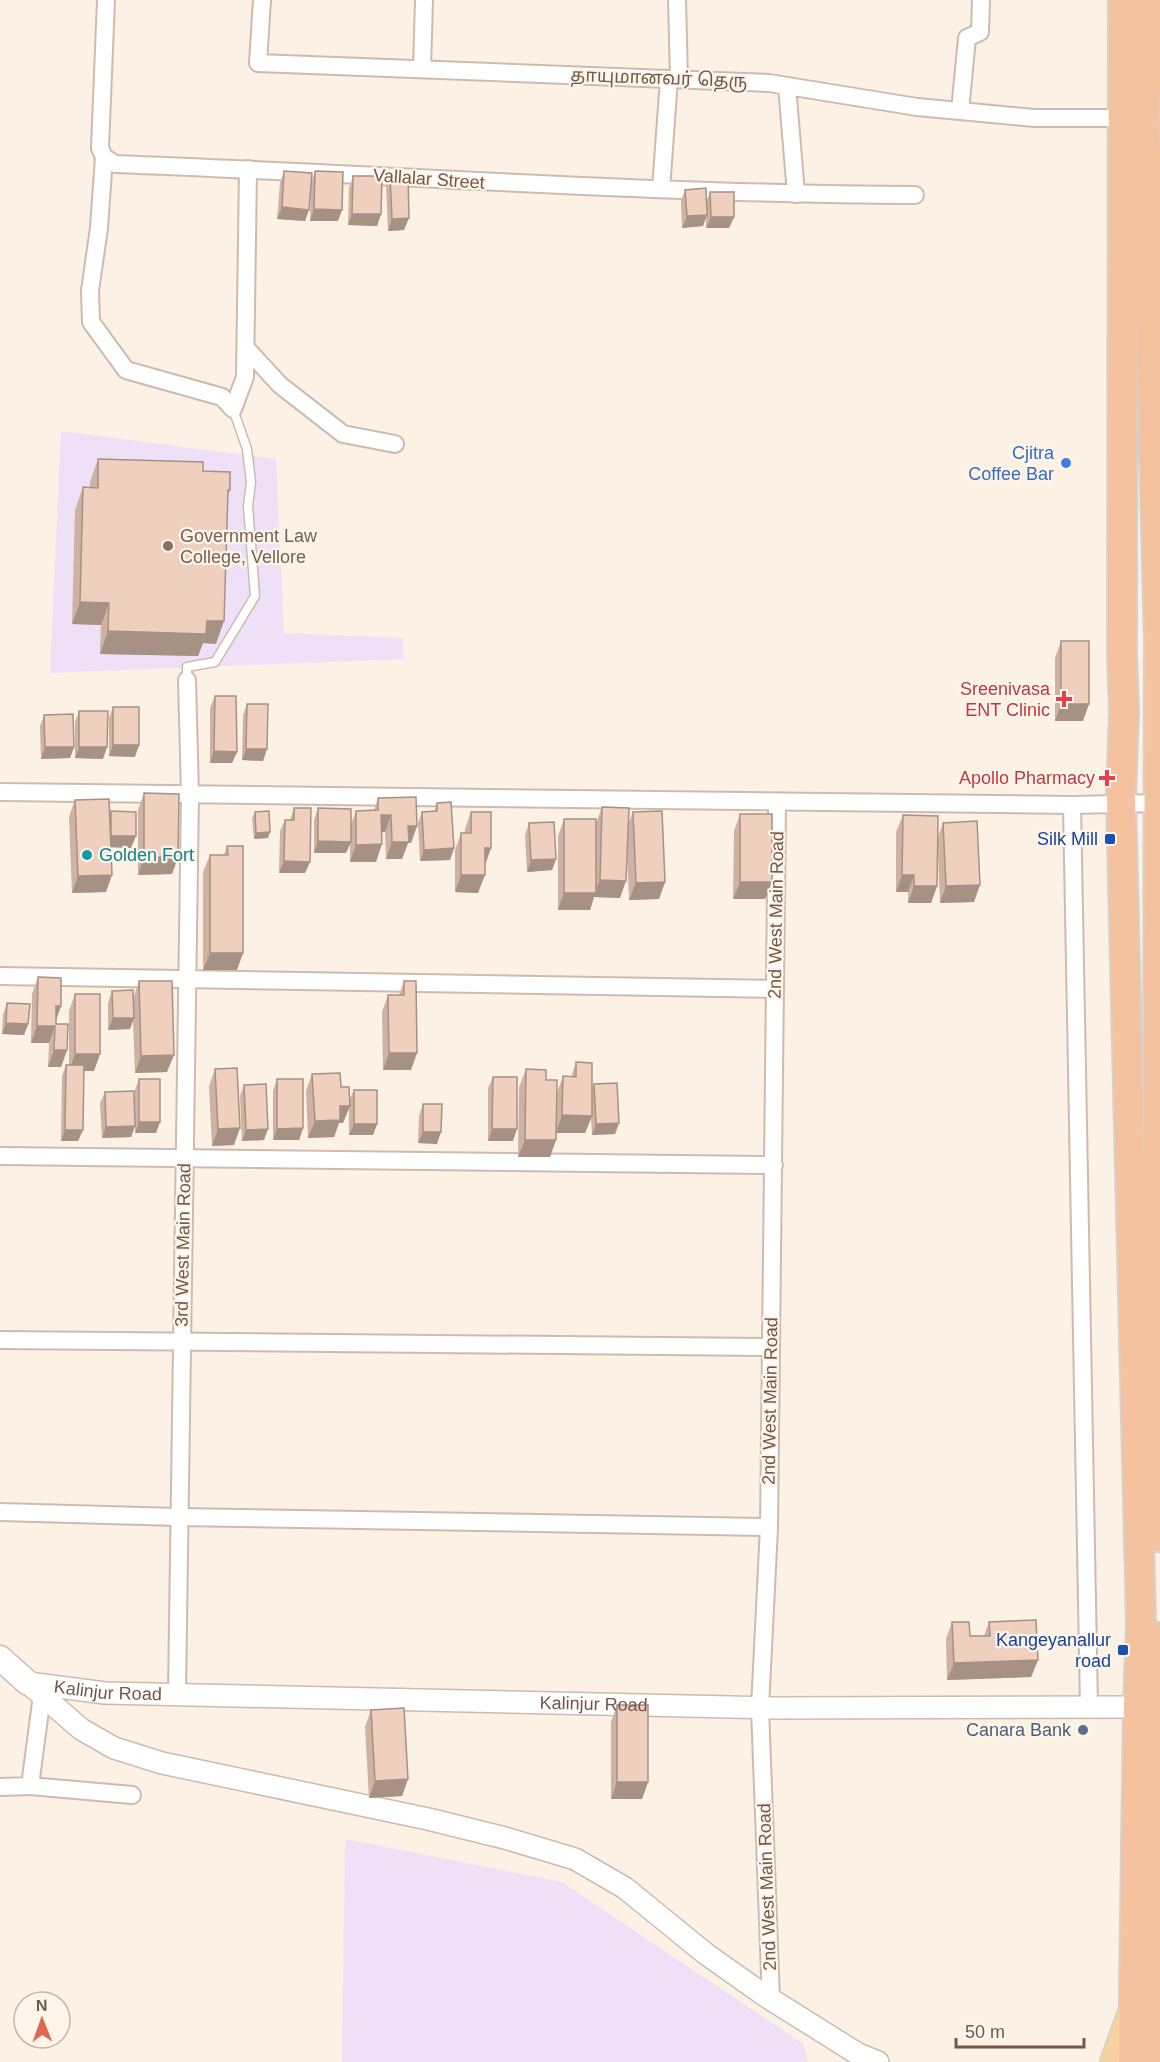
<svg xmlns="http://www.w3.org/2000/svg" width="1160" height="2062" font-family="Helvetica,'Noto Sans Tamil',sans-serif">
<rect width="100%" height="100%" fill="#fbf1e4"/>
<g fill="#eee1f7">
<path d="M61,431L276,459L284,633L402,638L404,659L50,673Z"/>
<path d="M345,1839L562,1882L803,2044L808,2062H342Z"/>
</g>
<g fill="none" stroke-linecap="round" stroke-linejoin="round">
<defs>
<path id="service" d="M187,680V667L215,662L255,596L248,506L251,482L247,449L233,409"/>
<g id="minor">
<path d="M106,0L100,148L104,157L115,164C382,174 648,194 915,195"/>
<path d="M262,0L258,63L769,83L917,107L960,111L1034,118H1122"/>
<path d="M677,0L679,79"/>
<path d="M422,69L424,0"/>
<path d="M787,86L796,194"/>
<path d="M960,111L967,38L980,32L981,0"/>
<path d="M104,157L99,228L90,291L91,322L126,370L222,397L233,409L245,377L248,169"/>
<path d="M661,189L669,79"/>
<path d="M246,348L280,385L343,434L395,444"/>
<path d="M0,792L1072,805L1158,803"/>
<path d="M1072,805L1089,1707"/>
<path d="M0,976L775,989"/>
<path d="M0,1156L774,1165"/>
<path d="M0,1340L770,1347"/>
<path d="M0,1512L178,1517L769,1527"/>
<path d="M177,1694L190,795L187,680"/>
<path d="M30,1786L132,1795"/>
<path d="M0,1787L30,1786L42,1695"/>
<path d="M771,2000L760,1708L769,1527L777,802"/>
</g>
<g id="tertiary">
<path id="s1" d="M878,2062L858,2054L764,1995L706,1954L625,1888L575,1859L505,1838L428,1819L162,1763L114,1748L81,1729L28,1683L105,1693L776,1708L1138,1707"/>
</g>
<path id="secondary" d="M0,1658L28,1683"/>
<path id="primary" d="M1114,2062L1131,2015"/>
<g id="trunk">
<path d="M1123,0L1122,655L1124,711L1121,798L1141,1624L1138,1707L1133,2062"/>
<path d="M1149,0L1145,117L1159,640L1157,1537"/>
<path d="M1157,2062L1158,1637"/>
</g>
</defs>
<use href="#service" stroke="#cebbae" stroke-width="11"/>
<use href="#minor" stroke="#cebbae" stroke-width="20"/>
<use href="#tertiary" stroke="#cebbae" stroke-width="24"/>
<use href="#secondary" stroke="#d1baac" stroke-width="27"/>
<use href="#primary" stroke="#d8d0cd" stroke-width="30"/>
<use href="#trunk" stroke="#d8d0cd" stroke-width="32"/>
<use href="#service" stroke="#fff" stroke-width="8"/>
<use href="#minor" stroke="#fff" stroke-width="16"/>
<use href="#tertiary" stroke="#fff" stroke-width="21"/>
<use href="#secondary" stroke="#fff" stroke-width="24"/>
<use href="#primary" stroke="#f6d2a0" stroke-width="27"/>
<use href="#trunk" stroke="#f4c29f" stroke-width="28"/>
</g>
<g fill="#ceb2a3">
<path d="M284,171L305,221L277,219L280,183Z"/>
<path d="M315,171L338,221H310L311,183Z"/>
<path d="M390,174L404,230L388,231L386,185Z"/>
<path d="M353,176L381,214L377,226L348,225L349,188Z"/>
<path d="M685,190L706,203L710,192L734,217L729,228H706V217L703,226L682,228L681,201Z"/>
<path d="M98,459L203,471L230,490L228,496L216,644L203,643L198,656L100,654L101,625L72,624L75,510L83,487H90V482Z"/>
<path d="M1061,641L1083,721H1055V658Z"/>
<path d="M215,696L237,752L232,763H210V708Z"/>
<path d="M247,704L263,761L242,760L243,715Z"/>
<path d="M113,707L135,757L109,756V718Z"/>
<path d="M79,711L103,759L75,758V722Z"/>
<path d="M44,715L74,747L70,758L41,759L40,726Z"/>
<path d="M144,793L178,857L172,874L138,875V810Z"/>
<path d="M378,798L417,826L411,843H408L402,859H386L385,832H382L376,862H350V844L346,853H314V820L318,808L351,824L356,811L374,810Z"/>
<path d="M75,800L110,814L111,811L131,848L111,847L106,892L72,893L69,817Z"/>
<path d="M437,803L454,848L450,860L420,861L418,823L422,812L434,811Z"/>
<path d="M602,807L628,824L633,812L665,882L659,899L629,900L627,851L620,898L594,897L590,910H558V836L564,819L596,824Z"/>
<path d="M294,808L310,862L305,873H279L280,831L285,820H290Z"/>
<path d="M255,812L268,838L254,839L252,818Z"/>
<path d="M471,812L485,865L478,893L455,892V850L461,833H465V829Z"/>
<path d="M740,814L772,882L765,899H733L734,831Z"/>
<path d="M903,815L938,837L943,823L974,902L940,903L938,854L937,886L931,903H908V892H896V832Z"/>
<path d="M529,823L556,859L552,870L527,872L525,835Z"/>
<path d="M227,846L237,970H203V872L210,855H224Z"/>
<path d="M38,977L61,1006L56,1019V1024L67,1050L61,1067H48L49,1043H31L32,994Z"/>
<path d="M139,981L167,1072L135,1073L133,1020L130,1029L108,1030V1003L112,991L134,996Z"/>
<path d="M404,981L411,1070H383L382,1012L388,995H399Z"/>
<path d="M75,994L94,1071H84L78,1141H61L62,1076L66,1065H69V1011Z"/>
<path d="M7,1003L28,1024L24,1035L2,1034L3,1014Z"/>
<path d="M576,1062L592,1089L594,1084L619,1123L615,1134L592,1135L591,1118L585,1133H556L550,1157H518L519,1087L526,1069L546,1080L557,1093L563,1076L571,1077Z"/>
<path d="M215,1069L234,1145L212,1146L209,1086Z"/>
<path d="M312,1074L341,1087L349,1101L354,1090L377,1124L373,1135H349V1107L343,1123H339L334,1137L308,1138L306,1091Z"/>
<path d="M493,1077L513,1141H488V1088Z"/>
<path d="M139,1079L156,1133H135V1126L131,1137L102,1138L100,1103L105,1092L135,1123V1090Z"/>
<path d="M277,1079L303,1128L299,1140H273V1091Z"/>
<path d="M244,1085L264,1140L242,1141L240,1096Z"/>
<path d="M423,1104L437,1144L418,1143L419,1116Z"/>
<path d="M952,1622L970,1636H984L989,1622L1038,1660L1031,1677L947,1680L946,1639Z"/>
<path d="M617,1705L648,1782L642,1799H611V1722Z"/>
<path d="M371,1710L408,1779L402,1796L369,1798L365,1727Z"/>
</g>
<g fill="#a79184">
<path d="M282,207L309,210L305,221L277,219Z"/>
<path d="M314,209L342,210L338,221H310Z"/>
<path d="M352,214H381L377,226L348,225Z"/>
<path d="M707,215L703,226L682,228L687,216Z"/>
<path d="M711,217H734L729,228H706Z"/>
<path d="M409,218L404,230L388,231L392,219Z"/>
<path d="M80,602L109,603L101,625L72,624Z"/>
<path d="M207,621H224L216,644L203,643L198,656L100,654L108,631Z"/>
<path d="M1061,704H1089L1083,721H1055Z"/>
<path d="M113,745H139L135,757L109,756Z"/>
<path d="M45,747H74L70,758L41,759Z"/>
<path d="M79,747H107L103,759L75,758Z"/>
<path d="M246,749H267L263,761L242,760Z"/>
<path d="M214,751L237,752L232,763H210Z"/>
<path d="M381,815H391L385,832L375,833Z"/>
<path d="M408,826H417L411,843H408L402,859H386L392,842Z"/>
<path d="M270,832L268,838L254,839L256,833Z"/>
<path d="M110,836H136L131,848L106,847Z"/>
<path d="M318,841L351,842L346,853H314Z"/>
<path d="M382,844L376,862H350L356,845Z"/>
<path d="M454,848L450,860L420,861L424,850Z"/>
<path d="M485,848H491L485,865Z"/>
<path d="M144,857H178L172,874L138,875Z"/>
<path d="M556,859L552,870L527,872L531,860Z"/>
<path d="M284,861L310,862L305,873H279Z"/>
<path d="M112,875L106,892L72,893L78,876Z"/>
<path d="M461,875H485L478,893L455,892Z"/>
<path d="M902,875H914L908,892H896Z"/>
<path d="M600,880L626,881L620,898L594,897L590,910H558L564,893H595Z"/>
<path d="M665,882L659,899L629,900L636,883Z"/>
<path d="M740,882H772L765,899H733Z"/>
<path d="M980,885L974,902L940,903L946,886Z"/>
<path d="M914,886H937L931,903H908Z"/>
<path d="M210,953H243L237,970H203Z"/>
<path d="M56,1006H61L55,1023Z"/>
<path d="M113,1018H134L130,1029L108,1030Z"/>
<path d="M6,1023L28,1024L24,1035L2,1034Z"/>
<path d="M37,1026H55L49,1043H31Z"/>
<path d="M54,1050H67L61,1067H48Z"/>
<path d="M389,1053H417L411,1070H383Z"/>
<path d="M75,1054H100L94,1071H69Z"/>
<path d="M174,1055L167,1072L135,1073L141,1056Z"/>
<path d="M340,1106H350L343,1123H339L334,1137L308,1138L315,1121Z"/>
<path d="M562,1115L592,1116L585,1133H556Z"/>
<path d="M139,1122H160L156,1133H135Z"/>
<path d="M619,1123L615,1134L592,1135L596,1124Z"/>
<path d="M354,1124H377L373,1135H349Z"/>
<path d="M135,1126L131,1137L102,1138L106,1127Z"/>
<path d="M240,1128L234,1145L212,1146L218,1129Z"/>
<path d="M303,1128L299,1140H273L277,1129Z"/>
<path d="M268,1129L264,1140L242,1141L246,1130Z"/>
<path d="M492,1129H517L513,1141H488Z"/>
<path d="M65,1130H83L78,1141H61Z"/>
<path d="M423,1132H441L437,1144L418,1143Z"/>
<path d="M525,1140H556L550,1157H518Z"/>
<path d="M1038,1660L1031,1677L947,1680L954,1663Z"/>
<path d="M408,1779L402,1796L369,1798L375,1781Z"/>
<path d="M617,1782H648L642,1799H611Z"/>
</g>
<g fill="#efcfbd" stroke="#a79184" stroke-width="1.5">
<path d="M284,171L312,173L309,210L282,207Z"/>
<path d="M315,171L343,172L342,210L314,209Z"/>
<path d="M390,174H408L409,218L392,219Z"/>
<path d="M353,176H382L381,214H352Z"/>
<path d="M706,188L707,215L687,216L685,190Z"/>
<path d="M710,192H734V217H711Z"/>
<path d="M98,459L203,462V471L230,472V490H228L224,621H207L206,634L108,631L109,603L80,602L83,487L98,488Z"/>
<rect x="1061" y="641" width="28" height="63"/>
<path d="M215,696H236L237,752L214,751Z"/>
<path d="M247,704H268L267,749H246Z"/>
<rect x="113" y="707" width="26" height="38"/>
<path d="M79,711H108L107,747H79Z"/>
<path d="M73,714L74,747H45L44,715Z"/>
<path d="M144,793L179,794L178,857H144Z"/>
<path d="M416,797L417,826H408L409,842H392L391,815H381L382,844L356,845V811L378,810V798Z"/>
<path d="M109,799L112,875L78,876L75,800Z"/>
<path d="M451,802L454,848L424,850L422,812L437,811V803Z"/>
<path d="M602,807L629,808L626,881L600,880Z"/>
<path d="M294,808H311L310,862L284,861L285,820H294Z"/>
<path d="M318,808L351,809V842L318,841Z"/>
<path d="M111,811L136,812V836H111Z"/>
<path d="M269,811L270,832L256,833L255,812Z"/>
<path d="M662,811L665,882L636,883L633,812Z"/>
<path d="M471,812H491V848H485V875H461V833H471Z"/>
<rect x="740" y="814" width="32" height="68"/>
<path d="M903,815L938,816L937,886H914V875H902Z"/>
<rect x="564" y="819" width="32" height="74"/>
<path d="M977,821L980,885L946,886L943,823Z"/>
<path d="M554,822L556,859L531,860L529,823Z"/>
<path d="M227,846H243V953H210V855H228Z"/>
<path d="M38,977L61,978V1006H56V1024H68L67,1050H54L55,1026H37Z"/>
<path d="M139,981H172L174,1055L141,1056Z"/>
<path d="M404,981H416L417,1053H389L388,995H404Z"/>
<path d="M133,990L134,1018H113L112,991Z"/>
<rect x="75" y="994" width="25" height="60"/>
<path d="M7,1003L30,1004L28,1024L6,1023Z"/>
<path d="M576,1062L592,1063V1116L562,1115L563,1076L576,1077Z"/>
<path d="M66,1065H84L83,1130H65Z"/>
<path d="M237,1068L240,1128L218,1129L215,1069Z"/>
<path d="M526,1069L546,1070V1080H557L556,1140H525Z"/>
<path d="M340,1073L341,1087H349L350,1106H340V1120L315,1121L312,1074Z"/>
<path d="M493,1077H517V1129H492Z"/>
<rect x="139" y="1079" width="21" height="43"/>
<path d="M277,1079H303V1128L277,1129Z"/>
<path d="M617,1083L619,1123L596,1124L594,1084Z"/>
<path d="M266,1084L268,1129L246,1130L244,1085Z"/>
<rect x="354" y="1090" width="23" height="34"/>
<path d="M134,1091L135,1126L106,1127L105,1092Z"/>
<path d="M423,1104H442L441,1132H423Z"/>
<path d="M1036,1620L1038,1660L954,1663L952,1622H969L970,1636H990L989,1622Z"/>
<rect x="617" y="1705" width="31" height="77"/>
<path d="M404,1708L408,1779L375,1781L371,1710Z"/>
</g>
<circle fill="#3f7fe0" stroke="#fef5ea" stroke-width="2" cx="1066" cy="463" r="6"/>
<circle fill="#8d6e63" stroke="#fef5ea" stroke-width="2" cx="168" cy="546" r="6"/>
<g fill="#e0444e" stroke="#fef5ea" stroke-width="2">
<path d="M1061 690h6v6h6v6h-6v6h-6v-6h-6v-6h6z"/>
<path d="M1104 769h6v6h6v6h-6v6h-6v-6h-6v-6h6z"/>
</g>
<g fill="#1a4fb4" stroke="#fef5ea" stroke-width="2">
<rect x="1104" y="833" width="12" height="12" rx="3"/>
<rect x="1117" y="1644" width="12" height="12" rx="3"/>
</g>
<circle fill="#0f9aa8" stroke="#fef5ea" stroke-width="2" cx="87" cy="855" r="6"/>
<circle fill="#5c6f8a" stroke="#fef5ea" stroke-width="2" cx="1083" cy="1730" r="6"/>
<g text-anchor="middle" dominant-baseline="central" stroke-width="4.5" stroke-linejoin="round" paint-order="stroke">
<g font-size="18" fill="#72574b" stroke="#fef5ea">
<text transform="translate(659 78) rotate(2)">தாயுமானவர் தெரு</text>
<text transform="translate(429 179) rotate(4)">Vallalar Street</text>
<text transform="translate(776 915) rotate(-89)">2nd West Main Road</text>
<text transform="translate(183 1245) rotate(-89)">3rd West Main Road</text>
<text transform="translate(770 1401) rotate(-89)">2nd West Main Road</text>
<text stroke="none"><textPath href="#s1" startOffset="1029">Kalinjur Road</textPath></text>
<text stroke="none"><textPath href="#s1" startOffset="1515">Kalinjur Road</textPath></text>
<text transform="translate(767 1887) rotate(-92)">2nd West Main Road</text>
</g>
<g font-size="18" fill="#366cbe" stroke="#fef5ea" text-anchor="end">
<text x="1054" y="453">Cjitra<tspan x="1054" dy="21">Coffee Bar</tspan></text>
</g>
<g font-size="18" fill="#785e54" stroke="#fef5ea" text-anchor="start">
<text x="180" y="536">Government Law<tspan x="180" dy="21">College, Vellore</tspan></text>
</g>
<g font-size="18" fill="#be3a42" stroke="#fef5ea" text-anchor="end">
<text x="1050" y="689">Sreenivasa<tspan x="1050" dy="21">ENT Clinic</tspan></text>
<text x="1095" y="778">Apollo Pharmacy</text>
</g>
<g font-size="18" fill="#164399" stroke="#fef5ea" text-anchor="end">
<text x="1098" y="839">Silk Mill</text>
<text x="1111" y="1640">Kangeyanallur<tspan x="1111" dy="21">road</tspan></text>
</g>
<g font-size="18" fill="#0d838f" stroke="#fef5ea" text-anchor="start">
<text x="99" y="855">Golden Fort</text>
</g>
<g font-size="18" fill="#4e5e75" stroke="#fef5ea" text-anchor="end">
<text x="1071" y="1730">Canara Bank</text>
</g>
</g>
<g transform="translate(42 2020) rotate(359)"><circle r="28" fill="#fef5ea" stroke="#c6b6aa" stroke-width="1.5"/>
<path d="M0-4.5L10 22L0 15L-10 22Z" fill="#df6950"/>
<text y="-9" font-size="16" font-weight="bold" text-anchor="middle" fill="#72574b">N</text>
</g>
<path d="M956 2038v9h128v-9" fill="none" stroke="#72574b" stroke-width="3"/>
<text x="965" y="2038" font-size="18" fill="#72574b" stroke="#fef5ea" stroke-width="4.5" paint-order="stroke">50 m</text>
</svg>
